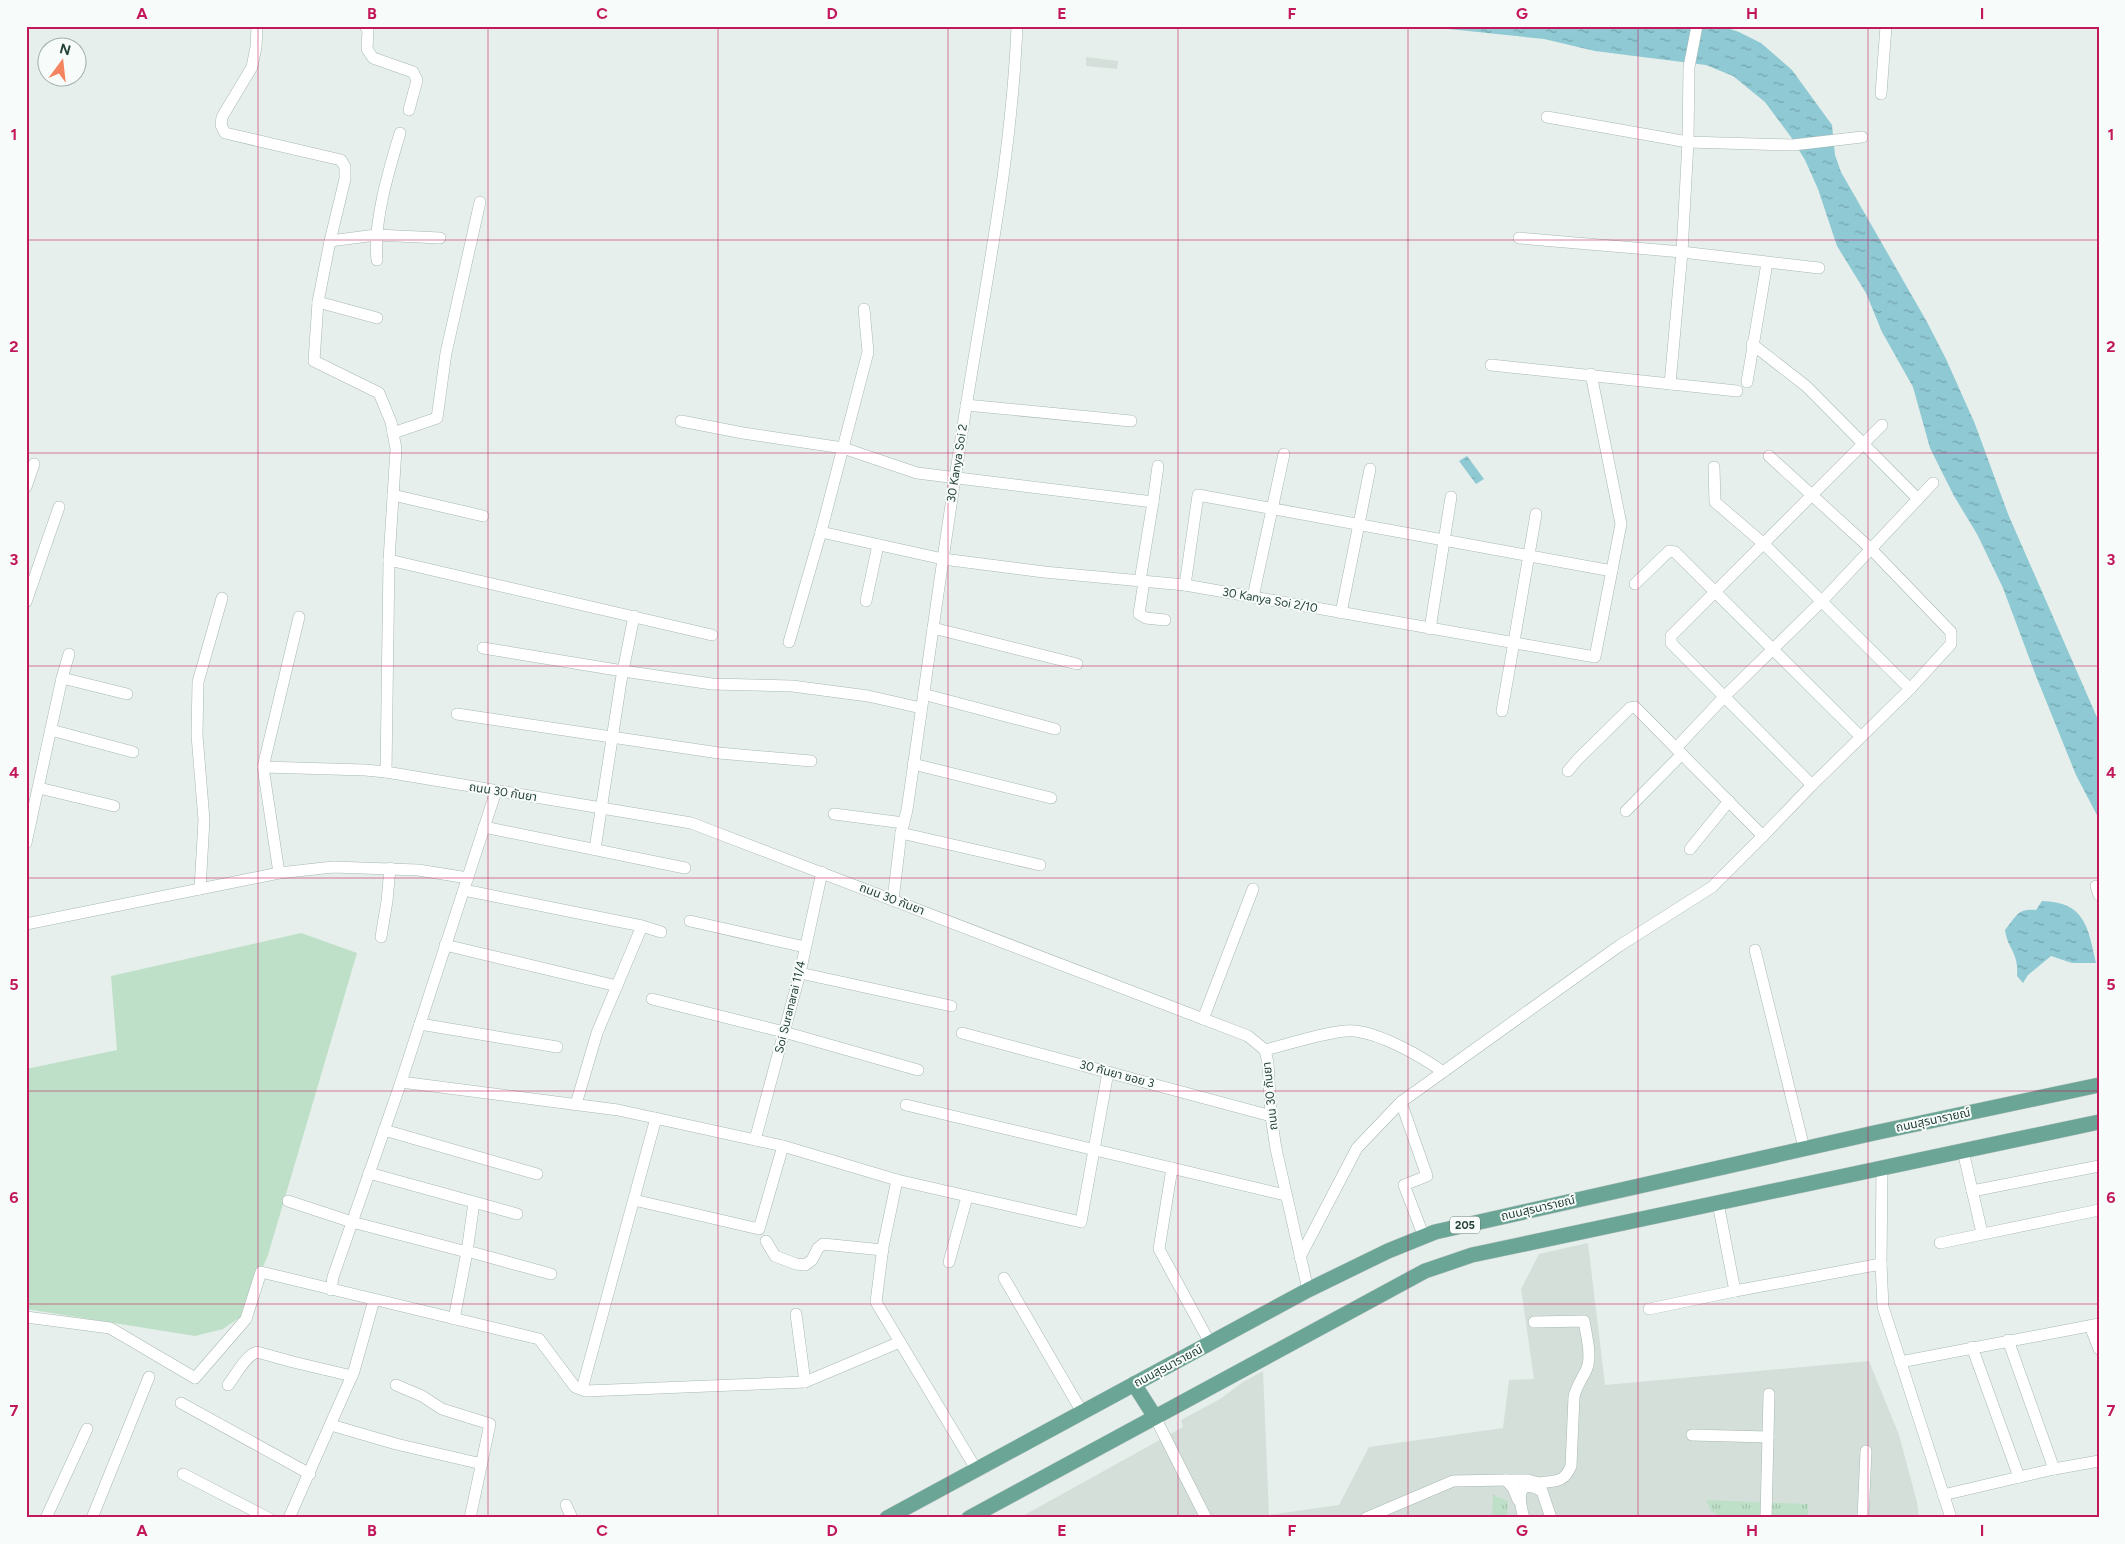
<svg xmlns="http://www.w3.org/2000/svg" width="2125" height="1544" font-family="Figtree,'Noto Sans Thai',sans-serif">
<defs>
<pattern id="park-tufts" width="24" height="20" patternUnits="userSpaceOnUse" patternTransform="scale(1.25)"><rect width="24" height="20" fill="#bfe0c8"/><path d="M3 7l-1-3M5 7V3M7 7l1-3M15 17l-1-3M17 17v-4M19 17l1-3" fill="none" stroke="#a4c1ad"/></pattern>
<pattern id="water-ripples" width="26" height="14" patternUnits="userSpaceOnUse" patternTransform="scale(1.25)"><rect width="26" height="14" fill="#8ec9d4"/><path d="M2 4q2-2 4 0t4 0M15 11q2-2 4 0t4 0" fill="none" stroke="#74a5ad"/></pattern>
</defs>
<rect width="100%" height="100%" fill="#e6efeb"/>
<g fill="#d4dfda">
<path d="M1086,57L1118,61L1117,69L1086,66Z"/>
<path d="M1588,1243L1605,1385L1869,1361L1899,1435L1917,1502L1919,1518H1019L1183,1427L1181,1420L1220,1399L1243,1382L1263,1371L1269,1515L1339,1505L1369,1447L1503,1428L1509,1380L1534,1379L1521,1289L1539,1254Z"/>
</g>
<g fill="url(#park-tufts)">
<path d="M1493,1495L1508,1501L1507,1518H1492Z"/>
<path d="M1706,1500L1808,1504V1518H1722L1711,1511Z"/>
</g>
<path fill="#bfe0c8" d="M301,933L357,953L268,1255L242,1316L223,1329L195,1336L26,1309V1069L117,1050L111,976Z"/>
<g fill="url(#water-ripples)">
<path d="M1420,26H1721L1739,32L1761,43L1792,70L1832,125L1835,155L1841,172L1927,322L1946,359L1975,424L2008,514L2099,722V819L2076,775L2036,676L2003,588L1977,534L1954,496L1930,448L1913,387L1882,332L1866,293L1837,246L1818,189L1805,160L1791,137L1765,102L1733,76L1706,65L1595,51L1544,39Z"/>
<path d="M1467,456L1484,479L1476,484L1459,461Z"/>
<path d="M2042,901C2085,902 2088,927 2096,963H2072L2051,956L2028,975L2023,983L2017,976C2019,952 2008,950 2005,930C2016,917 2017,908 2036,910Z"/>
</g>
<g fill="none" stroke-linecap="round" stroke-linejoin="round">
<defs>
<g id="minor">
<path d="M257,26L256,47L252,67L222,117L221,125L225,133L341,160L345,167V179L330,241L318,302L314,361L379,393L391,422L396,449L389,560L386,772"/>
<path d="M365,26L368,30L367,49L373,58L413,72L417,80L409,110"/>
<path d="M1881,94L1886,26"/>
<path d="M1547,117L1688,142L1793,145L1862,137"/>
<path d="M1519,238L1682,252L1819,268"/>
<path d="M330,241L376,235L440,238"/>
<path d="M377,260C373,222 389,170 400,133"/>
<path d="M318,302L377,318"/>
<path d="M1752,344L1806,386L1918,499"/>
<path d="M1491,365L1737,391"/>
<path d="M1747,382L1767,263"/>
<path d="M1670,384L1682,252L1688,142L1689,67L1697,26"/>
<path d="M966,405L1131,421"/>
<path d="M681,421L743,433L843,448L917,473L1153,502L1140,581"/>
<path d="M393,433L437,418L446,353L480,202"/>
<path d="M1714,467L1715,502L1764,544L1910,689"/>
<path d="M26,487L34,464"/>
<path d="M393,495L483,516"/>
<path d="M1153,502L1158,466"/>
<path d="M821,532L943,559L1044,572L1185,585L1595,657L1621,524L1591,374"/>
<path d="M389,560L712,635"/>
<path d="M1144,581L1139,614L1146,618L1165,620"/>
<path d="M1635,584L1669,551L1675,552L1861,737"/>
<path d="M1185,585L1198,495L1612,571"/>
<path d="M1253,597L1284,454"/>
<path d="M866,601L878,545"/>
<path d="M26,602L59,507"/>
<path d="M1341,613L1370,469"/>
<path d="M933,628L1077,664"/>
<path d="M1430,629L1451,497"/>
<path d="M789,642L821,532L868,352L864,309"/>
<path d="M483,648L623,671L712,684L792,686L868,696L921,708"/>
<path d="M62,678L127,694"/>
<path d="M923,694L1055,729"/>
<path d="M1502,711L1536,514"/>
<path d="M457,714L719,753L811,761"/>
<path d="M51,730L133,752"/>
<path d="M1676,748L1724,697L1822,601L1933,483"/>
<path d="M913,764L1051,798"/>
<path d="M263,767L365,770L386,772L691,823L1248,1036L1265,1050L1268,1063L1271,1116L1276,1149L1308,1290"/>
<path d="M1568,771L1578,759L1630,708L1635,707L1763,836"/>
<path d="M1812,785L1671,643V636L1882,425"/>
<path d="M39,788L114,806"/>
<path d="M496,791L401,1082L618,1110L783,1146L897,1180L883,1247L876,1302L976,1469"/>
<path d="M1626,811L1682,754"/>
<path d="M834,814L904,823"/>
<path d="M484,827L685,868"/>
<path d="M901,833L1040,865"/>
<path d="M26,843L62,678L69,654"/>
<path d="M595,849L621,681L634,616"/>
<path d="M1690,849L1729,801"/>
<path d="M279,873L263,767L299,617"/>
<path d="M2096,886L2099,895"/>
<path d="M200,889L204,820L197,735L198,682L222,598"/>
<path d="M464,890L642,926L661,932"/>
<path d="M893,900L901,833L907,810C927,674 945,537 967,401C987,277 1012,152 1017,26"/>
<path d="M690,921L805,947"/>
<path d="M26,924L279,873L333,867L418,870L468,878"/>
<path d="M381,937L387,901L390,868"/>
<path d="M445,945L617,986"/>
<path d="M1755,950L1804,1148"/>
<path d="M800,973L951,1006"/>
<path d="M652,999L784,1032L918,1070"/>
<path d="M1203,1019L1253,889"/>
<path d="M420,1024L557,1047"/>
<path d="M962,1033L1271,1116"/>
<path d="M1265,1050C1286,1045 1337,1028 1355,1031C1382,1034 1421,1056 1443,1072"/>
<path d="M1401,1102L1427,1176L1404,1185L1424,1237"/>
<path d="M576,1104L597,1033L642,926"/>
<path d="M906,1105L1285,1195"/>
<path d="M384,1130L537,1174"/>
<path d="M755,1140L800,973L822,872"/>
<path d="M1963,1151L1982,1233"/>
<path d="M1172,1168L1159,1249L1210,1343"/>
<path d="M1882,1169L1881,1264L1883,1307L1951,1518"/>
<path d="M369,1173L517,1214"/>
<path d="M897,1180L1081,1222L1108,1072"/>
<path d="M1972,1191L2099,1166"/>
<path d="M634,1200L759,1229L783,1146"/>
<path d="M288,1201L352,1222L467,1252"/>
<path d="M1718,1203L1735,1291"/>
<path d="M766,1241L775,1256L796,1264L805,1265L812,1260L818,1248L823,1244L883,1250"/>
<path d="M1940,1243L2099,1210"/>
<path d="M467,1251L551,1274"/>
<path d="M1300,1257L1357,1148L1401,1102L1619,946L1712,887L1763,836L1812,785L1910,689L1951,644V632L1872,550L1769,456"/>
<path d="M949,1262L967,1197"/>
<path d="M1004,1278L1082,1412"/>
<path d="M331,1290L333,1277L401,1082"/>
<path d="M1649,1309L1735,1291L1881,1264"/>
<path d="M796,1314L805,1382"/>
<path d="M26,1317L110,1328L195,1378L246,1319L261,1272L539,1339L575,1387L586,1391L805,1382L900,1342"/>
<path d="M454,1319L467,1252L474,1202"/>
<path d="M1534,1322L1584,1321C1586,1334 1592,1355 1587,1368C1583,1378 1576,1386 1574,1397L1571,1466C1564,1483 1555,1481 1538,1483"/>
<path d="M2090,1326L2099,1349"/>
<path d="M2008,1340L2054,1469"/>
<path d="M1972,1347L2019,1477"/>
<path d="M1900,1362L2099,1324"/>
<path d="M228,1385C236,1375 245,1356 257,1352L293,1362L352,1376"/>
<path d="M396,1385L422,1396L442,1409L490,1424L470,1518"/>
<path d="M582,1389L656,1118"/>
<path d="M181,1403L310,1474"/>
<path d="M1155,1417L1206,1518"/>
<path d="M331,1425L396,1444L482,1464"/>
<path d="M1692,1435L1768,1437"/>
<path d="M183,1474L268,1518"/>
<path d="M1943,1495L2054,1469L2099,1461"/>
<path d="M1518,1500L1513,1488L1506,1480H1528L1538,1483"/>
<path d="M566,1505L572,1518"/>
<path d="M46,1518L87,1429"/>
<path d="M92,1518L149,1377"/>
<path d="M289,1518L354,1371L374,1300"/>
<path d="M1366,1518L1453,1481L1506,1480"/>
<path d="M1524,1518C1519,1501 1515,1476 1542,1491L1551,1518"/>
<path d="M1766,1518L1769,1394"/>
<path d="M1863,1518L1866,1451"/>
</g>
<g id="primary">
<path d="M1134,1384L1155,1417"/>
<path d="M887,1518L1308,1290L1388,1251L1435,1232L1874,1133L2099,1085"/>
<path d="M969,1518L1425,1271L1472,1255L2099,1122"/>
</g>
</defs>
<use href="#minor" stroke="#a8b8b2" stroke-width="12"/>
<use href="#primary" stroke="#c2cac8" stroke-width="16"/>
<use href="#minor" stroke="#fff" stroke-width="11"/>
<use href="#primary" stroke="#6aa596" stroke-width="15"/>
</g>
<path fill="none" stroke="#c2185b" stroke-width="1" stroke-opacity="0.55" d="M258,26V1518M488,26V1518M718,26V1518M948,26V1518M1178,26V1518M1408,26V1518M1638,26V1518M1868,26V1518M26,240H2099M26,453H2099M26,666H2099M26,878H2099M26,1091H2099M26,1304H2099"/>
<g text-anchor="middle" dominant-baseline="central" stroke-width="4" stroke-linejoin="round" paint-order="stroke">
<rect fill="#f7fbf9" stroke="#637a73" stroke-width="1" x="1450" y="1216.5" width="30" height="17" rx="4"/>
<g font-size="11" font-weight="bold" fill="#24423a">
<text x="1465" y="1225">205</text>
</g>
<g font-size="12" fill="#24423a" stroke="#f7fbf9">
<text transform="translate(957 463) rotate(-81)">30 Kanya Soi 2</text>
<text transform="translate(1270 600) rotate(10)">30 Kanya Soi 2/10</text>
<text transform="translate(503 792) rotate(9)">ถนน 30 กันยา</text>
<text transform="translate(892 899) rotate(21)">ถนน 30 กันยา</text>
<text transform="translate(790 1007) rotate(-76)">Soi Suranarai 11/4</text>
<text transform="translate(1117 1074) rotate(15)">30 กันยา ซอย 3</text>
<text transform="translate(1270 1096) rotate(-96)">ถนน 30 กันยา</text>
<text transform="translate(1933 1120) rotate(-12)">ถนนสุรนารายณ์</text>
<text transform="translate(1538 1208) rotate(-13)">ถนนสุรนารายณ์</text>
<text transform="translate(1168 1366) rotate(-28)">ถนนสุรนารายณ์</text>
</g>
</g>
<rect width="2125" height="1544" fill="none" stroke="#f7fbf9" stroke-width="55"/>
<g transform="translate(62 62) rotate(15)"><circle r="24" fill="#f7fbf9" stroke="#a3b1ad"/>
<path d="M0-4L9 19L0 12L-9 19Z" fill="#f4845f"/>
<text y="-8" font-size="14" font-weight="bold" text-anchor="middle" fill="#24423a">N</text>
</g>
<rect x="28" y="28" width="2070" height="1488" fill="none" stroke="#c2185b" stroke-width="2"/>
<g font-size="16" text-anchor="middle" font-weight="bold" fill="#c2185b">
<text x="142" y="19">A</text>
<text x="372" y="19">B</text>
<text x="602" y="19">C</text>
<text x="832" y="19">D</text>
<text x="1062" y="19">E</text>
<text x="1292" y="19">F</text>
<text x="1522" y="19">G</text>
<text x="1752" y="19">H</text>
<text x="1982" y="19">I</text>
<text x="14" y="140">1</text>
<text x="2111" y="140">1</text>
<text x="14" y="352">2</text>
<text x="2111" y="352">2</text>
<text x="14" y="565">3</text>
<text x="2111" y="565">3</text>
<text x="14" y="778">4</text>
<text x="2111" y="778">4</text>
<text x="14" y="990">5</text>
<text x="2111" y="990">5</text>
<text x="14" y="1203">6</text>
<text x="2111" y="1203">6</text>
<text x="14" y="1416">7</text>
<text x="2111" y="1416">7</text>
<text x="142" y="1536">A</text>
<text x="372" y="1536">B</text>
<text x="602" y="1536">C</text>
<text x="832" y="1536">D</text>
<text x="1062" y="1536">E</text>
<text x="1292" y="1536">F</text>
<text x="1522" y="1536">G</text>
<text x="1752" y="1536">H</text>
<text x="1982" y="1536">I</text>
</g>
</svg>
